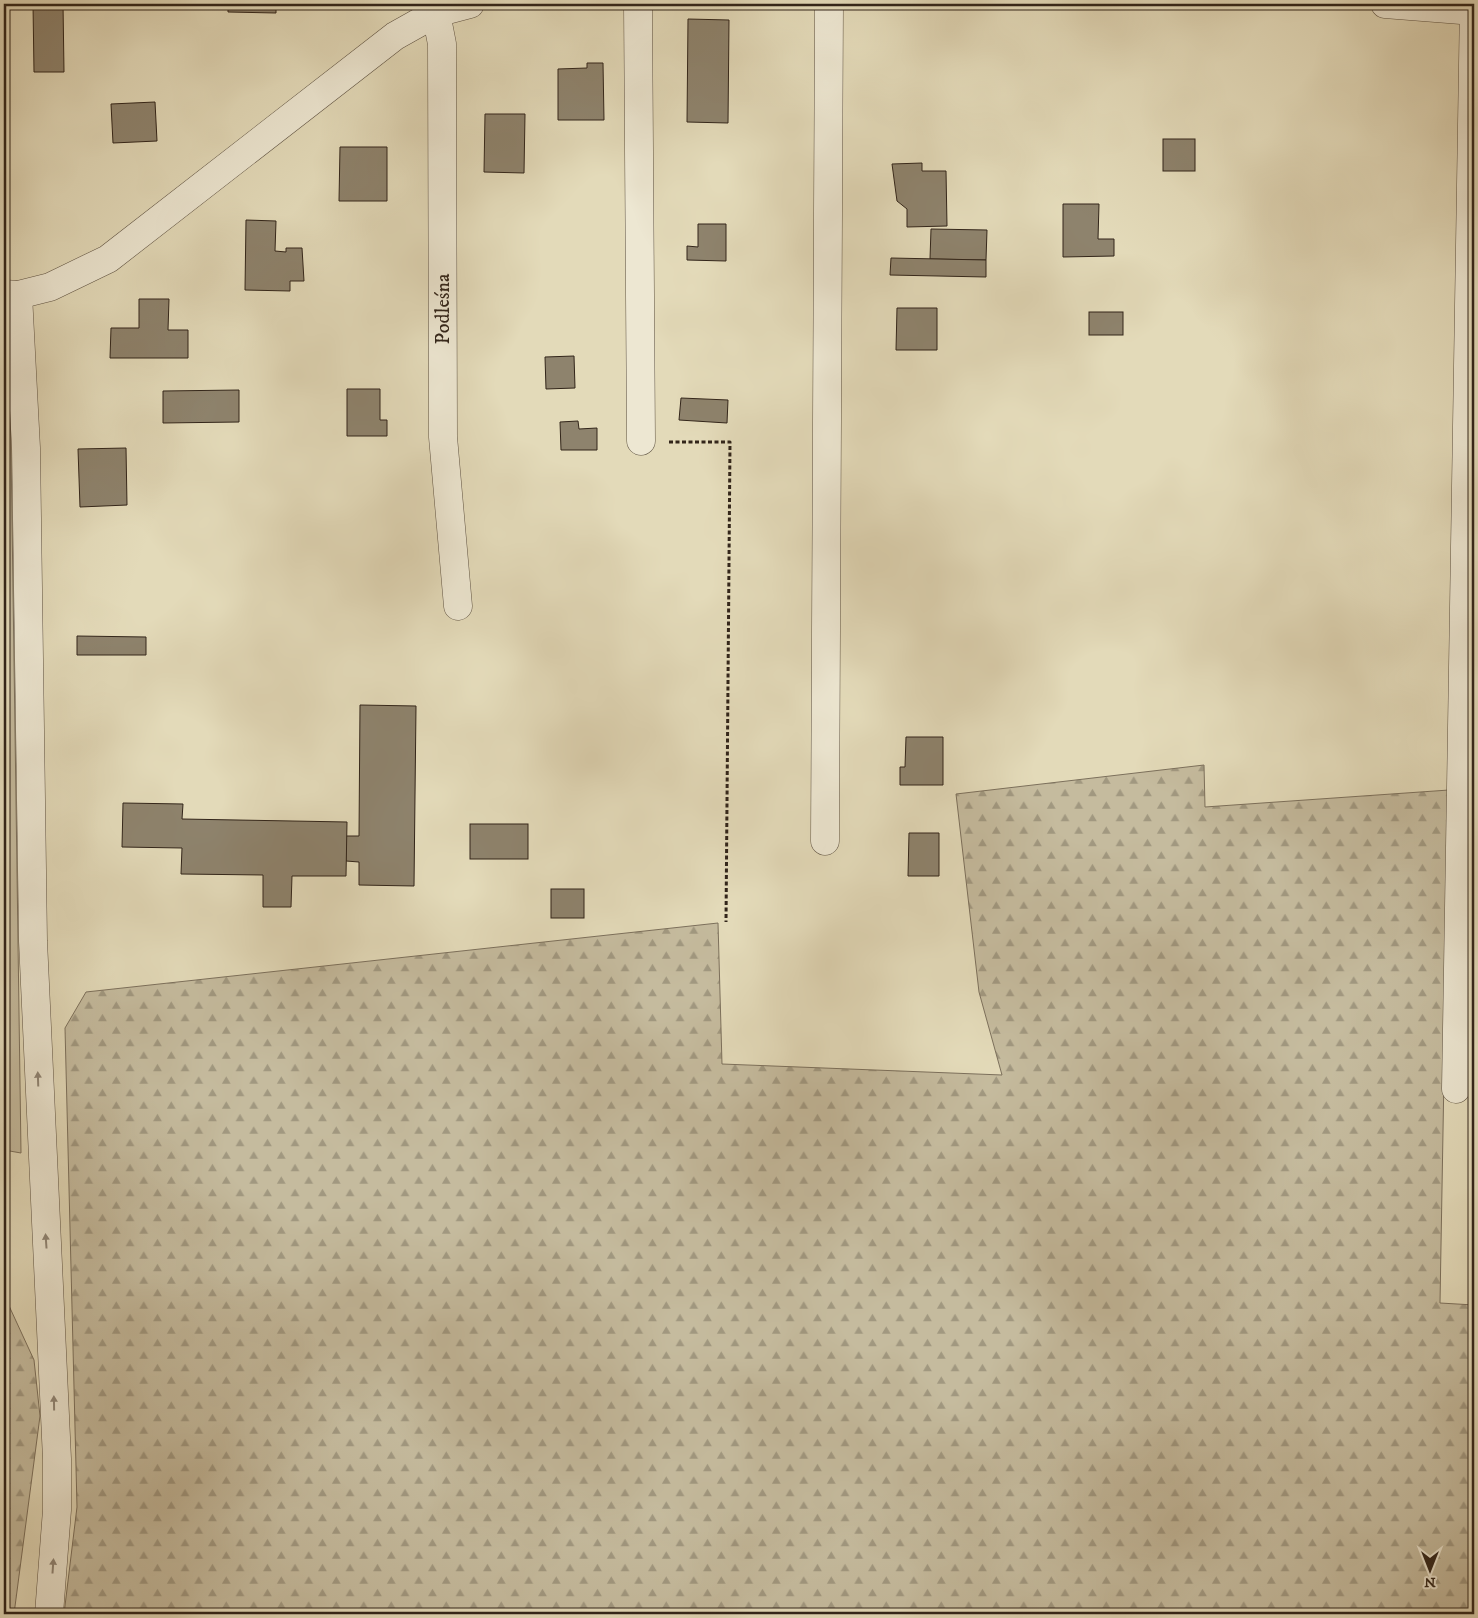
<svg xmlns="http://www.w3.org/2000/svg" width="1478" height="1618" font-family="'IM FELL DW Pica',serif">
<defs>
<pattern id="forest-firs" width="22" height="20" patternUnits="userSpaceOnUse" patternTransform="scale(1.25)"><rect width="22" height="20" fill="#c5bb9e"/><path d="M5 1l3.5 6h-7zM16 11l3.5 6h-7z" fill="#a19880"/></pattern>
</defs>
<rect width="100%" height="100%" fill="#e3dab9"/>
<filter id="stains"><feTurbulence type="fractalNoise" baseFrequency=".004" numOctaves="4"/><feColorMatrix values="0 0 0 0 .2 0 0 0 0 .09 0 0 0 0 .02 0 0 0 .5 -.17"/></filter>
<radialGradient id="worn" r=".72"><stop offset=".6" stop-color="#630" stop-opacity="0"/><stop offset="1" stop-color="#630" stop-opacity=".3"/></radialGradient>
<path fill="#c5bb9e" stroke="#7c705c" d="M4,353L10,379L21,1153L4,1150Z"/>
<g fill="url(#forest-firs)" stroke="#7c705c">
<path d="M1204,765L1205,807L1449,790L1440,1303L1474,1305V1614H64L77,1507L65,1028L86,992L718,923L722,1064L1002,1075L979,992L956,794Z"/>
<path d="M4,1295L34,1360L40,1416L14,1614H4Z"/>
</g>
<g fill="#8e836d" stroke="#32251a">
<path d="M33,4H63L64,72H34Z"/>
<path d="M228,4H276V13L228,12Z"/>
<path d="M688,19L729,20L728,123L687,122Z"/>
<path d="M587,63H603L604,120H558V69L587,68Z"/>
<path d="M155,102L157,141L113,143L111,104Z"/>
<path d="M485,114H525L524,173L484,172Z"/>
<rect x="1163" y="139" width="32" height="32"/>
<path d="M340,147H387V201H339Z"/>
<path d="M922,163V171H946L947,226L907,227V209L897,201L892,164Z"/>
<path d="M1063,204H1099L1098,239H1114V256L1063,257Z"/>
<path d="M246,220L276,221L275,251L286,252V248H302L304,281H290V291L245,290Z"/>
<path d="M698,224H726V261L687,260V246L698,247Z"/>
<path d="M931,229L987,230L986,260L930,259Z"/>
<path d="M891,258L986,260V277L890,275Z"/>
<path d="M139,299H169L168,330H188V358H110L111,328H139Z"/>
<path d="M897,308H937V350H896Z"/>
<rect x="1089" y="312" width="34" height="23"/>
<path d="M574,356L575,388L546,389L545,357Z"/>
<path d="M347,389H380V420H387V436H347Z"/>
<path d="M239,390V422L163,423V391Z"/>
<path d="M681,398L728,400L727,423L679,420Z"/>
<path d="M578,421L579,429L597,428V450H561L560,422Z"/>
<path d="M126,448L127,505L80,507L78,449Z"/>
<path d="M77,636L146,637V655H77Z"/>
<path d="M360,705L416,706L414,886L359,885V862L346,861V836H359Z"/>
<path d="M906,737H943V785H900V767H905Z"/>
<path d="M123,803L183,804L182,819L347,822L346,876H292L291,907H263V875L181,874L182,848L122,847Z"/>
<rect x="470" y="824" width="58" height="35"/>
<path d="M909,833H939V876H908Z"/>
<rect x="551" y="889" width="33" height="29"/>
</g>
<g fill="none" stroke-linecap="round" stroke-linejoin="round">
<defs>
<g id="minor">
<path d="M638,4L641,441"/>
<path d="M1385,4L1474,11"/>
<path d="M436,13L442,44L443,437L458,606"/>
<path d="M4,294L18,295L50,287L108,259L395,36L436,13L470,4"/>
<path d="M18,295L26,448L33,941L57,1459V1510L49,1614"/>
<path d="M825,841L829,4"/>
<path d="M1456,1089L1474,4"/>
</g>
</defs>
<use href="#minor" stroke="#5e5242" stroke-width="29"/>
<path stroke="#32251a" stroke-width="3" stroke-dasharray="4 2.5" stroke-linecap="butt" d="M669,442H730L726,922"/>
<use href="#minor" stroke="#ede7d2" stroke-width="28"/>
</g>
<defs><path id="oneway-solid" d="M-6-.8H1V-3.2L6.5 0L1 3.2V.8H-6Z" transform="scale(1.25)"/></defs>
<g fill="#908676">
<use href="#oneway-solid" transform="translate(38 1079) rotate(-92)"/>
<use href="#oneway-solid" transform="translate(46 1241) rotate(-94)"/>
<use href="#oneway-solid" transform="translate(54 1403) rotate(-91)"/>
<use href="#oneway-solid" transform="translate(53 1566) rotate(-86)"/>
</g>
<g text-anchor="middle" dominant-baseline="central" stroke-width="4.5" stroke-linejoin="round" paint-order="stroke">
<g font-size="20" fill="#32251a" stroke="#ede7d2">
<text transform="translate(443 309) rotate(-90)">Podleśna</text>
</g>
</g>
<rect width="1478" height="1618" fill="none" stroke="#e3dab9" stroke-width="20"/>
<rect x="5" y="5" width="1468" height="1608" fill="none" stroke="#32251a" stroke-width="2.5"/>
<rect x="10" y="10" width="1458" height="1598" fill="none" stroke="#32251a"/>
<g transform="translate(1430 1570) rotate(180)" stroke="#ede7d2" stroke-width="4" paint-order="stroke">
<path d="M0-4L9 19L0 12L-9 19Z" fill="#32251a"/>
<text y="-8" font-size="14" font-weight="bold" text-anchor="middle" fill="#32251a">N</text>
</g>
<rect width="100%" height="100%" filter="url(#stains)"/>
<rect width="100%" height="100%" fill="url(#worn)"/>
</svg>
